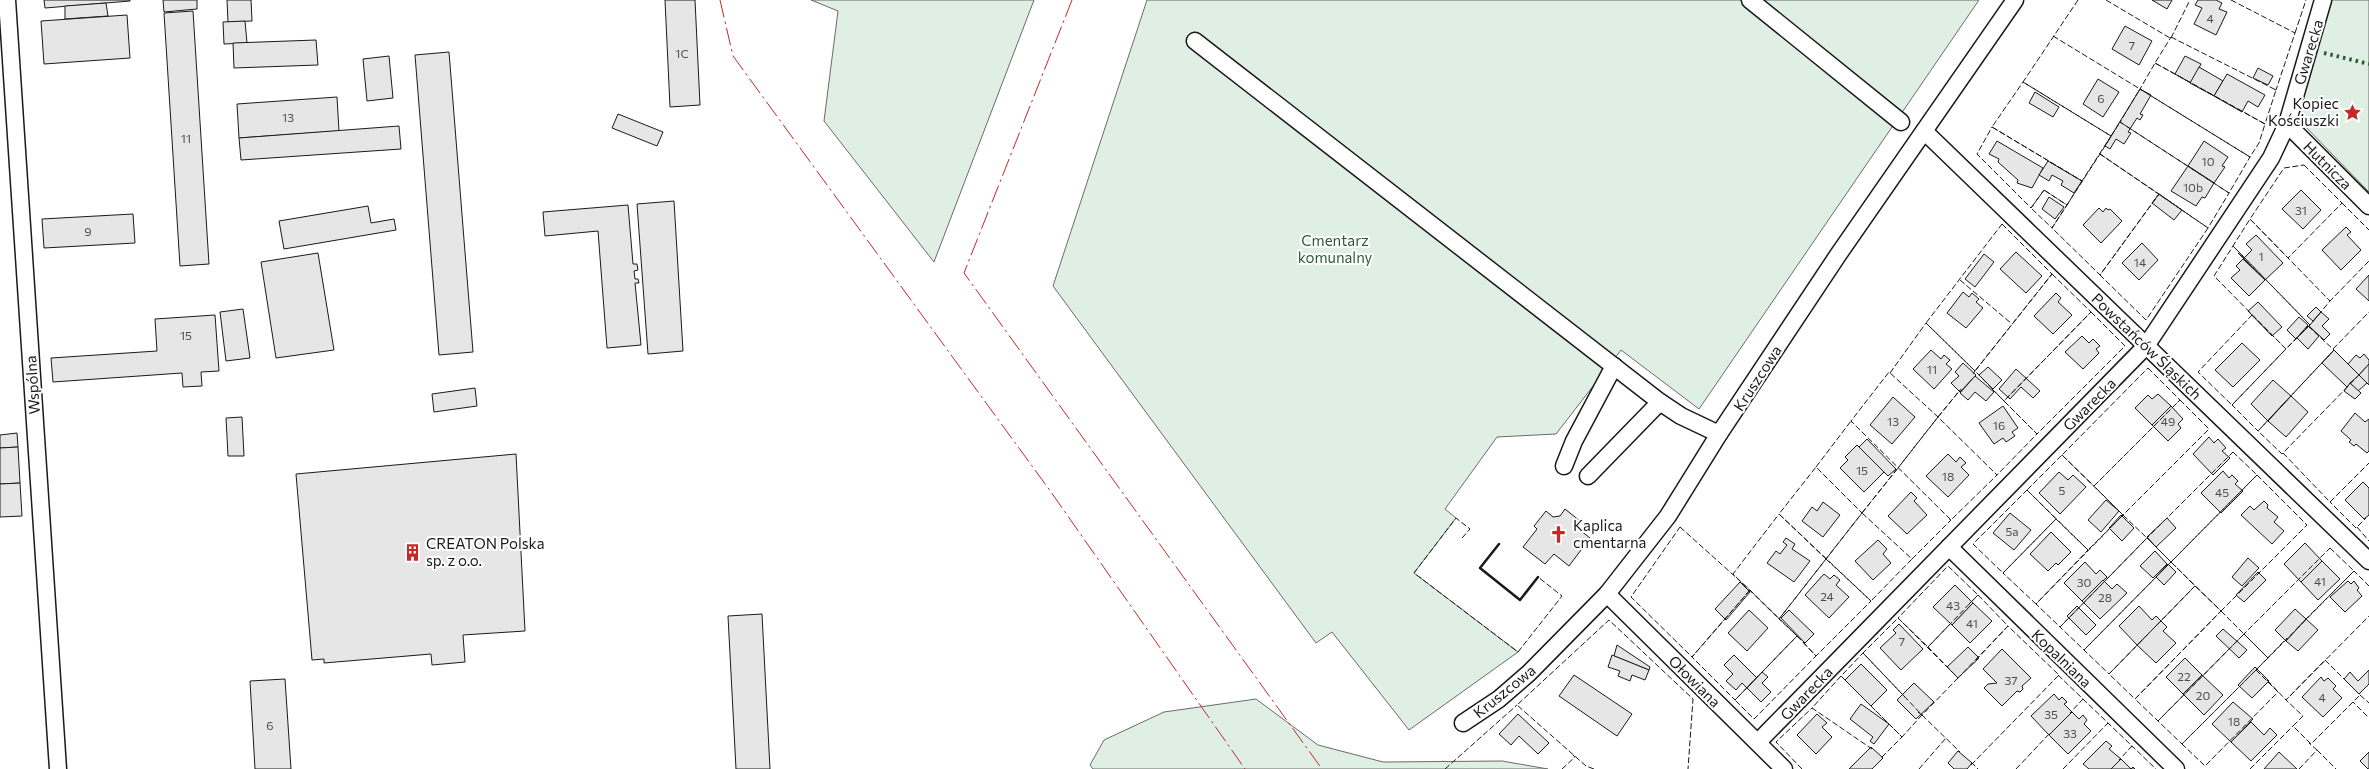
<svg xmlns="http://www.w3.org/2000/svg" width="2369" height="769" font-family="Commissioner,sans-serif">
<rect width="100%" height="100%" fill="#fff"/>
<g fill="#e0efe3" stroke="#6a6a6a">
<path d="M811,0H1034L934,262L824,121L838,11Z"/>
<path d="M1147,0H1979L1699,409L1621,350L1556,434L1497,437L1445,509L1456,518L1414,573L1518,652L1409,730L1332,632L1316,643L1053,286Z"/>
<path d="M2332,0H2369V192L2297,118V112Z"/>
<path d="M1256,699L1318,745L1383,762L1502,761L1548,769H1093L1090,765L1104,740L1164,712Z"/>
</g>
<g fill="#e6e6e6" stroke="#1a1a1a">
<path d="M44,0H130V1L45,8Z"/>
<path d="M163,0H197V9L164,12Z"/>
<path d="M227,0H251L252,21L228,22Z"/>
<path d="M665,0H695L700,105L670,107Z"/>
<path d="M2152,0H2172L2167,9Z"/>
<path d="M2198,0H2216L2222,3L2219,9L2227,12L2216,35L2194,24L2202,8L2195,5Z"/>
<path d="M106,3L108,16L65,19V6Z"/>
<path d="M193,11L209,264L180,266L164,13Z"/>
<path d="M127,15L130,58L44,64L41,21Z"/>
<path d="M245,21L247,43L224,44L223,22Z"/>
<path d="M2125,26L2152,41L2139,65L2112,49Z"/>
<path d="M316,40L318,65L234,68L233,43Z"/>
<path d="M449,52L473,352L439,355L415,55Z"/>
<path d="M389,56L393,98L367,101L363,59Z"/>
<path d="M2185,56L2201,64L2191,83L2175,74Z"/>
<path d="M2199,67L2223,81L2214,96L2190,83Z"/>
<path d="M2258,68L2273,76L2268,85L2253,78Z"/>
<path d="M2227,74L2265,95L2258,107L2248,101L2242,112L2214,96Z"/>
<path d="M2098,79L2119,92L2103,117L2083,104Z"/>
<path d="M2140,89L2151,95L2140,114L2143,115L2140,120L2137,118L2128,132L2131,133L2124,144L2116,139L2110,149L2105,146Z"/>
<path d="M2035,92L2059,107L2053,117L2029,103Z"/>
<path d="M337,97L339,131L239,138L237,104Z"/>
<path d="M618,114L663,132L657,146L612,128Z"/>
<path d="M399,126L401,149L241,160L239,138Z"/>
<path d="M1997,141L2043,168L2032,188L2017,183L2018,180L1998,162L1999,159L1989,154Z"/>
<path d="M2204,141L2228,157L2222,166L2225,167L2214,183L2188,166Z"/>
<path d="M2048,161L2082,181L2074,193L2061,185L2063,181L2052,175L2049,181L2039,175Z"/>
<path d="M2188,166L2214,183L2205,198L2202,197L2196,206L2171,191Z"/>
<path d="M2301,190L2321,210L2303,229L2282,209Z"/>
<path d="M2159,194L2182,210L2174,220L2152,203Z"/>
<path d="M2049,197L2064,207L2055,219L2042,209Z"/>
<path d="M674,201L683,351L648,354L637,204Z"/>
<path d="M628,205L633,264H637L638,270L634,271L635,279H638L639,283H635L641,345L607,348L598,231L545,236L543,212Z"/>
<path d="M368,206L371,223L394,219L396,230L284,249L279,221Z"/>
<path d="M2099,208L2103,212L2106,208L2108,210L2110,209L2122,221L2101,243L2083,225Z"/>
<path d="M133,214L135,243L44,248L42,219Z"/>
<path d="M2346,227L2351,232L2347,235L2361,250L2341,270L2322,250Z"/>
<path d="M2256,235L2283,263L2265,280L2238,253L2244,258L2252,250L2246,244Z"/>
<path d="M2142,243L2158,260L2139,280L2122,263Z"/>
<path d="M2016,252L2042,276L2026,293L2000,269Z"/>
<path d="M318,253L334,350L276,358L261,262Z"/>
<path d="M1984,254L1994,262L1975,287L1965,279Z"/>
<path d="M2243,259L2265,280L2249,296L2231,278L2240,270L2236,266Z"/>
<path d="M2369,275V301L2356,289Z"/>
<path d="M1963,292L1969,297L1972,293L1979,299L1976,302L1983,308L1966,328L1947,313Z"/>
<path d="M2056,293L2061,298L2058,302L2072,315L2053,334L2034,316Z"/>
<path d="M2258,302L2282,327L2272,336L2248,311Z"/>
<path d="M2316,307L2321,312L2313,321L2307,316Z"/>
<path d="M243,309L250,358L226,361L220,312Z"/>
<path d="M2321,312L2329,319L2322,326L2330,334L2324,340L2309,326Z"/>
<path d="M215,315L219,371L201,372L202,386L183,387L182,373L53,382L51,358L157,351L155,319Z"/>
<path d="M2299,317L2308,325L2296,339L2287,330Z"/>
<path d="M2309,326L2319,336L2308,349L2297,338Z"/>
<path d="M2082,336L2089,343L2093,339L2100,346L2096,349L2099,353L2083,369L2065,352Z"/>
<path d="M2242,343L2260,360L2233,387L2215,370Z"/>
<path d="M1931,350L1941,359L1944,355L1950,360L1946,364L1952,369L1934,389L1913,369Z"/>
<path d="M2334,350L2359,375L2347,387L2322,363Z"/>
<path d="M2364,354L2369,360V364L2359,375L2348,364L2356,355L2360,358Z"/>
<path d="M1963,363L1976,375L1960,392L1951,383L1959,376L1955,372Z"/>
<path d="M2369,364V385L2359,375Z"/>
<path d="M1988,367L2002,380L1993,389L1979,375Z"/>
<path d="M2016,369L2040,391L2033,398L2021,387L2010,399L1999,389Z"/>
<path d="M2359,375L2367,383L2358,391L2350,383Z"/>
<path d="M1975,376L1994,392L1986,401L1975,392L1968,400L1960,393Z"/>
<path d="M2273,380L2291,396L2268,421L2251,404Z"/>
<path d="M2350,383L2361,393L2355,399L2344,391Z"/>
<path d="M475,388L477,406L434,412L432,394Z"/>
<path d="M2158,394L2171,406L2152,425L2135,408L2148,395L2152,399Z"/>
<path d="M2291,396L2308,412L2286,437L2268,421Z"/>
<path d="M1893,397L1915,417L1892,444L1870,425Z"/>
<path d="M2003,406L2018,428L2012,432L2015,436L2006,442L2003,438L1994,444L1979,423Z"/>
<path d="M2171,406L2183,419L2178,424L2181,428L2168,441L2152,425Z"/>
<path d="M2355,413L2365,422L2369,419V451L2367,453L2356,444L2354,446L2349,442L2351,440L2341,431Z"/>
<path d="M242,417L244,456H228L226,418Z"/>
<path d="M17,433L18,447L0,448V435Z"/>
<path d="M2209,437L2214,443L2218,439L2226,448L2222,451L2230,458L2213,475L2193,454Z"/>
<path d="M1867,439L1896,469L1888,476L1859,447Z"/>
<path d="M1857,445L1884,472L1864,492L1840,468L1848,460L1845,457Z"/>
<path d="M18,447L20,483L0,484V448Z"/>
<path d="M516,454L525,631L463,635L465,662L432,665L431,654L324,663V659L312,660L296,474Z"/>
<path d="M1948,454L1956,462L1960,457L1966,463L1961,467L1969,475L1948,497L1926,476Z"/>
<path d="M2223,471L2229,478L2232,475L2238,481L2235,484L2243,491L2221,513L2201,493Z"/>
<path d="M2059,472L2068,480L2073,475L2086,487L2060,514L2039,493Z"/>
<path d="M2363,482L2369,488V515L2364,519L2345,500Z"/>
<path d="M20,483L22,516L0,517V484Z"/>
<path d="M1911,492L1917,498L1914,501L1927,515L1907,534L1888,516Z"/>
<path d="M2106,500L2119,511L2101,532L2088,520Z"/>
<path d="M2264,501L2268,505L2267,508L2278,517L2274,522L2284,531L2272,544L2241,515L2250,506L2254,510Z"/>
<path d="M1823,502L1840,515L1823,537L1802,521L1812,507L1817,511Z"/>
<path d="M1565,509L1580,521L1576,527L1590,538L1569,566L1554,554L1545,564L1523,547L1537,529L1534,526L1546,511L1553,517L1560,516Z"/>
<path d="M2010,513L2031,530L2014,550L1993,533Z"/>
<path d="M2121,515L2134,528L2122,541L2109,528Z"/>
<path d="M2167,518L2176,528L2156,547L2147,537Z"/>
<path d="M2051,532L2071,552L2058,565L2056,563L2048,571L2030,554Z"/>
<path d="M1786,538L1795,544L1792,549L1810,561L1794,582L1767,563L1776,551L1780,554L1787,545L1783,542Z"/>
<path d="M1878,540L1887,549L1883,554L1891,563L1873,580L1855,561Z"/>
<path d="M2305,543L2322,561L2301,582L2284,564Z"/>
<path d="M2155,551L2167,564L2153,578L2140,566Z"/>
<path d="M2248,558L2259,568L2242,586L2232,577Z"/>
<path d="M2322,561L2340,579L2318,600L2301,582Z"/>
<path d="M2085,562L2096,574L2100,570L2107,577L2082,601L2064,583Z"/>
<path d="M2168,564L2176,572L2164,585L2156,577Z"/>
<path d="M2258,572L2266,580L2244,602L2236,595Z"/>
<path d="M1824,574L1830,579L1834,575L1840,580L1836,585L1849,597L1829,618L1805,595Z"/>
<path d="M2103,580L2112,589L2117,584L2127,593L2100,619L2082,601Z"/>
<path d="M2348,581L2351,584L2354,581L2359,588L2357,590L2362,596L2345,612L2330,597Z"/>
<path d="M1740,582L1750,592L1726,620L1715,609Z"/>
<path d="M1955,585L1973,603L1952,625L1933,607Z"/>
<path d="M1973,603L1992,621L1970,643L1952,625Z"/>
<path d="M2077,606L2096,625L2086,635L2067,616Z"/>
<path d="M2139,606L2152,620L2156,616L2161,621L2137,645L2119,626Z"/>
<path d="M2295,609L2306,619L2286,641L2275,630Z"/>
<path d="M1749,610L1768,628L1747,651L1728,633Z"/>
<path d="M1789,610L1814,634L1805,643L1781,618Z"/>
<path d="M762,614L770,769H736L728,616Z"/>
<path d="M2306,619L2318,630L2298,651L2286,641Z"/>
<path d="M2161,621L2167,627L2163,631L2176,643L2156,663L2137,645Z"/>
<path d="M1899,624L1923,649L1901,670L1880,648L1896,633L1893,630Z"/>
<path d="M2223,629L2247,650L2239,658L2216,636Z"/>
<path d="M1617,645L1650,667L1649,670L1614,656Z"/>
<path d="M1968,647L1979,658L1958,678L1947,667Z"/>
<path d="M2002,649L2031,678L2022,686L2023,689L2020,692L2017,691L2002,706L1984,688L1988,684L1997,683L1983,669Z"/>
<path d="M1612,655L1649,670L1645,680L1632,675L1630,681L1618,676L1620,671L1608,667Z"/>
<path d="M1734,655L1757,678L1747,688L1742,683L1736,690L1726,681L1733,674L1724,665Z"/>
<path d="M2185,658L2202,675L2183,694L2166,677Z"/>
<path d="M1861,664L1887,690L1871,706L1845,680Z"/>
<path d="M2255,667L2269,681L2252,698L2238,685Z"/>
<path d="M2369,670V684L2359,694L2344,679L2350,672L2358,681Z"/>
<path d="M1762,672L1768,677L1762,683L1771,692L1761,702L1747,688Z"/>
<path d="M1574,675L1632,714L1617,736L1559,696Z"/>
<path d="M2202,675L2223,695L2204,715L2183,694Z"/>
<path d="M2321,677L2324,681L2328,678L2336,686L2333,689L2342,698L2323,717L2302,697Z"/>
<path d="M285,679L291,769H255L250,681Z"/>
<path d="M1914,683L1934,702L1916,719L1897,700Z"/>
<path d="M2054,694L2059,700L2062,697L2067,702L2064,704L2072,712L2049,735L2031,716Z"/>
<path d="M2233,702L2253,719L2231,742L2212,724Z"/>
<path d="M1861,704L1889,724L1874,744L1870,741L1873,737L1850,719Z"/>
<path d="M2072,712L2079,719L2083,715L2087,720L2084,724L2091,731L2068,754L2049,735Z"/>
<path d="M1518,714L1549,743L1538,754L1519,736L1511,745L1499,734Z"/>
<path d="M1817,714L1827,723L1822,727L1832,737L1816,754L1797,735Z"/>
<path d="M2251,722L2264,735L2270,728L2277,735L2251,761L2231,742Z"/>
<path d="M2106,741L2112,746L2109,749L2121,759L2111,769H2089L2083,764Z"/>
<path d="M1871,747L1883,758L1872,769H1849Z"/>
<path d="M1958,751L1972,763L1967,769H1954L1948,763Z"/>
<path d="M2279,752L2297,769H2264Z"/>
<path d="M2369,752V769H2368L2360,761Z"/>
<path d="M2121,759L2131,769L2133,767L2135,769H2111Z"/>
</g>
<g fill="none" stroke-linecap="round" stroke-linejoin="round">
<defs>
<g id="street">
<path d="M7,0L58,769"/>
<path d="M1750,0L1901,122"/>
<path d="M1195,41L1660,402L1681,416L1719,434"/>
<path d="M2287,124L2369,206"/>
<path d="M1924,131L2369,561"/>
<path d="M1564,466L1574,441L1614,366"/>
<path d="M1588,476L1660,402"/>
<path d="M1949,547L2176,769"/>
<path d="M1607,594L1784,769"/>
<path d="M1463,723L1499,699L1529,673L1607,594L1668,516L1719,434L1838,255L2015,0"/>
<path d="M1758,742L2146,346L2271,158L2287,124L2323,0"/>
</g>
</defs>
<use href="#street" stroke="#1a1a1a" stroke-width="19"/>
<use href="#street" stroke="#fff" stroke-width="16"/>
<path stroke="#2b5a34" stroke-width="4" stroke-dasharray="2.5 4" stroke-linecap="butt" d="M2324,53L2369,64"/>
<g stroke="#1a1a1a" stroke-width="1" stroke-dasharray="6 2.5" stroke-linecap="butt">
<path d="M2078,0L2023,82L2111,136L2112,134"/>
<path d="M2106,0L2170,38"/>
<path d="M2231,0L2295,33L2276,90L2274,89"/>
<path d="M2295,33L2306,0"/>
<path d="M2053,36L2140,89L2139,91"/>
<path d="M2171,37L2276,90L2265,124L2155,63Z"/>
<path d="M2171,38L2190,0"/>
<path d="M2155,63L2265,124L2259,143L2250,157L2140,89Z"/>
<path d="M2023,82L2111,136L2082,181L1992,127Z"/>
<path d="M2140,89L2250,157L2229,193L2120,122Z"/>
<path d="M2120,122L2229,193L2208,228L2100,154Z"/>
<path d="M1992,127L2082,181L2067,205L2044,190L2031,208L1977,154Z"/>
<path d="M2100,154L2159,194L2100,275L2052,228Z"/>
<path d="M2304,165L2342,203L2288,258L2250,219L2284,168Z"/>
<path d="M2044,190L2067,205L2052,228L2031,208Z"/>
<path d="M2159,194L2208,228L2146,320L2100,275Z"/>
<path d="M2342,203L2369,230"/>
<path d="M2250,219L2330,301L2310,325L2233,246Z"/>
<path d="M2002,224L2052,274L1975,371L1926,323Z"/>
<path d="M2233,246L2310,325L2286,349L2214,276Z"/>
<path d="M2052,274L2091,312L2004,401L1975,371Z"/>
<path d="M1960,280L2012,324"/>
<path d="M2329,300L2330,301L2369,261"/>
<path d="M2091,312L2125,346L2037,434L2004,401Z"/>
<path d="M2252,315L2286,349L2232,405L2198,372Z"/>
<path d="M2308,326L2334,350L2258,431L2232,405Z"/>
<path d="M2333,349L2369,312"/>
<path d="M2334,350L2359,375L2282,454L2258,431Z"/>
<path d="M2148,368L2180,400L2094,486L2062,455Z"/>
<path d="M1890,373L1926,323L1975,371L1973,374"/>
<path d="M1992,389L2037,434L1997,475L1995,473"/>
<path d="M2180,400L2209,429L2123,515L2094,486Z"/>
<path d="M1938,417L1960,390"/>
<path d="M1938,417L1961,389"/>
<path d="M2233,452L2257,475L2171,562L2147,538Z"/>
<path d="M2283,453L2330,502L2369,463"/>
<path d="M2062,455L2123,515L2088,550L2027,490Z"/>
<path d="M1816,467L1851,421L1852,423"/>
<path d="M1898,468L1938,417L1997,475L1951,520L1851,421L1889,372L1938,417L1898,468"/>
<path d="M2257,475L2307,525L2221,611L2171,562Z"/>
<path d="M2027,490L2056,519L2003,573L1973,544Z"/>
<path d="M2332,500L2330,502L2356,528L2366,518"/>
<path d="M1862,513L1898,468"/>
<path d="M1862,513L1897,469"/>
<path d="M1779,514L1826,559L1779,619L1733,574Z"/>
<path d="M2123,515L2147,538L2060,627L2036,604Z"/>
<path d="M2056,519L2088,550L2036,604L2003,573Z"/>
<path d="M1680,527L1750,590L1692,657L1631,597Z"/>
<path d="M2357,527L2369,541"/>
<path d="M1462,538L1470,529L1456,518L1414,573L1518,652L1562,596L1538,577"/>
<path d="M2147,538L2171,562L2084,650L2060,627Z"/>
<path d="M2330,548L2354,571L2268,658L2244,634Z"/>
<path d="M1912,559L1951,520L1949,519"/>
<path d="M2171,562L2195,586L2109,674L2084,650Z"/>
<path d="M2195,586L2221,611L2135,699L2109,674Z"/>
<path d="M1750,590L1797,636L1735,700L1692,657Z"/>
<path d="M1978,595L2008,626L1958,678L1928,647Z"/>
<path d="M2221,611L2244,634L2158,721L2135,699Z"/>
<path d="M2305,620L2354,571L2369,586"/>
<path d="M1794,633L1779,619L1862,513L1816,467L1779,514L1871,601L1912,559L1862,513L1826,559"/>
<path d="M2244,634L2268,658L2182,744L2158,721Z"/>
<path d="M1797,636L1816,656L1754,719L1735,700Z"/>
<path d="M1803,642L1816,656L1871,601L1826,559"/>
<path d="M1928,647L1952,622"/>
<path d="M1863,653L1922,715L1902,737L1841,676Z"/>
<path d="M2325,660L2360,695L2311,744L2293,726L2303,716L2286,700Z"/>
<path d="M1949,669L1898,618L1948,566L1978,595L1969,604"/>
<path d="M2256,670L2287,638"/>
<path d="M2256,670L2278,692L2205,766L2182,744Z"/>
<path d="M2058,675L2083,699L2070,713"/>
<path d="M2267,680L2286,700L2369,616"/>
<path d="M1847,682L1841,676L1812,708L1872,749"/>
<path d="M2360,695L2369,703"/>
<path d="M1905,697L1863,653L1898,618L1928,647"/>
<path d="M2351,704L2353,702L2369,718"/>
<path d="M1870,705L1902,737L1881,758"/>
<path d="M1918,712L1922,715L1958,678L1956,676"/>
<path d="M1922,715L1960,752"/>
<path d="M2107,724L2108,723L2132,746L2119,760"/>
<path d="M2131,747L2132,746L2156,769"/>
<path d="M2317,750L2336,769"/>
<path d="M1971,762L1978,769"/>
<path d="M1971,765L2059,675L2008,626L1976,660"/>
<path d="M1445,769L1517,705"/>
<path d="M1562,769L1575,757L1573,755"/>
<path d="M1594,769L1586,766L1517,705L1609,620L1693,699L1688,769"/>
<path d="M1802,769L1776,742L1812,708"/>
<path d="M1919,769L1946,738"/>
<path d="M2016,769L2050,733"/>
<path d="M2063,769L2108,723L2083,699"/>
<path d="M2250,769L2294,725"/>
<path d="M2299,769L2317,750L2309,743"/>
</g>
<path stroke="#1a1a1a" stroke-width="2.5" d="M1499,544L1480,568L1520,600L1538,577"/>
<g stroke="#c62828" stroke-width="1" stroke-dasharray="18 4 2.5 4" stroke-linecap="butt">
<path d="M720,0L733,56L1051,492L1245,769"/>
<path d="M1072,0L964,273L1322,769"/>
</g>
</g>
<defs>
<symbol id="sight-bare" viewBox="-9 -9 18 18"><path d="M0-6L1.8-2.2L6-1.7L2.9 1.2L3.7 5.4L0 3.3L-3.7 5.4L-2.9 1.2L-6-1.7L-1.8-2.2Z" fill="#c62828" stroke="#fff" stroke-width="2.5" paint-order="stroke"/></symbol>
<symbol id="church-bare" viewBox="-9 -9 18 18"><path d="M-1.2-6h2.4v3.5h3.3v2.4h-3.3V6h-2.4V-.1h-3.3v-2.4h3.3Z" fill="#c62828" stroke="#fff" stroke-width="2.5" paint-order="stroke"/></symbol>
<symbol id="building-bare" viewBox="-9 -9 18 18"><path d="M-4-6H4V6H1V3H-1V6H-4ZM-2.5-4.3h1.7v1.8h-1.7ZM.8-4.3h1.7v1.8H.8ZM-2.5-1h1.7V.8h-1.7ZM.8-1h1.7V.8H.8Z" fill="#c62828" stroke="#fff" stroke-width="2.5" paint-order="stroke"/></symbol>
</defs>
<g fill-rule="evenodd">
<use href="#sight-bare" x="2340" y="100" width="25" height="25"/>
<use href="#church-bare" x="1546" y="522" width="25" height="25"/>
<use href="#building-bare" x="400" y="540" width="25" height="25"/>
</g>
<g text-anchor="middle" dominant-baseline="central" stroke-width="4" stroke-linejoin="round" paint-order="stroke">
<g font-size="12" fill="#4d4d4d">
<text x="2210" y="18">4</text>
<text x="2132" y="45">7</text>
<text x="682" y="53">1C</text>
<text x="2101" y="98">6</text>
<text x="288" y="117">13</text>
<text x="186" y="138">11</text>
<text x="2208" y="161">10</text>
<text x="2193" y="187">10b</text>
<text x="2301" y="210">31</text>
<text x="88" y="231">9</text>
<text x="2261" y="256">1</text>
<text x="2140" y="262">14</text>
<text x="186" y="335">15</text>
<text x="1932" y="369">11</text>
<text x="1893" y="421">13</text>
<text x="2168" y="421">49</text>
<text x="1999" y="425">16</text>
<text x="1862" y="470">15</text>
<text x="1948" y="476">18</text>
<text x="2062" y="490">5</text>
<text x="2222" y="492">45</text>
<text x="2012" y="531">5a</text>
<text x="2320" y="581">41</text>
<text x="2084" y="582">30</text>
<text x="1827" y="596">24</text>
<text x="2105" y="597">28</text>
<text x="1953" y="605">43</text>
<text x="1972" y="623">41</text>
<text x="1902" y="641">7</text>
<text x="2184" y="676">22</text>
<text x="2011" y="680">37</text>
<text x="2203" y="695">20</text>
<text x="2322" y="697">4</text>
<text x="2051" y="714">35</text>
<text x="2234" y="721">18</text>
<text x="270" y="725">6</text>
<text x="2070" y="733">33</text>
</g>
<g font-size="15" fill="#1a1a1a" stroke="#fff">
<text transform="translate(2308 52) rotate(-73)">Gwarecka</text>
<text transform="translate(2328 165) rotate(45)">Hutnicza</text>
<text transform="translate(2147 346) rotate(44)">Powstańców Śląskich</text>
<text transform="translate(1757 378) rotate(-57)">Kruszcowa</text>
<text transform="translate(32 385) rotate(-94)">Wspólna</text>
<text transform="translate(2089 404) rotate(-45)">Gwarecka</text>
<text transform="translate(2062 658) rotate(44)">Kopalniana</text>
<text transform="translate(1695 681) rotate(45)">Ołowiana</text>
<text transform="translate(1504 691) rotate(-39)">Kruszcowa</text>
<text transform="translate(1806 693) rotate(-46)">Gwarecka</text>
</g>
<g font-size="15" fill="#1a1a1a" stroke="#fff" text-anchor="start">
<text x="2339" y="103" text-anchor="end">Kopiec<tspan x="2339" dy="17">Kościuszki</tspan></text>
<text x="1573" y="525">Kaplica<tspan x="1573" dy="17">cmentarna</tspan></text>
<text x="426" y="543">CREATON Polska<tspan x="426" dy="17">sp. z o.o.</tspan></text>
</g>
<g font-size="15" fill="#2b5a34" stroke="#fff">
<text x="1335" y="240">Cmentarz<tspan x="1335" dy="17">komunalny</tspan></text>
</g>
</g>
</svg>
